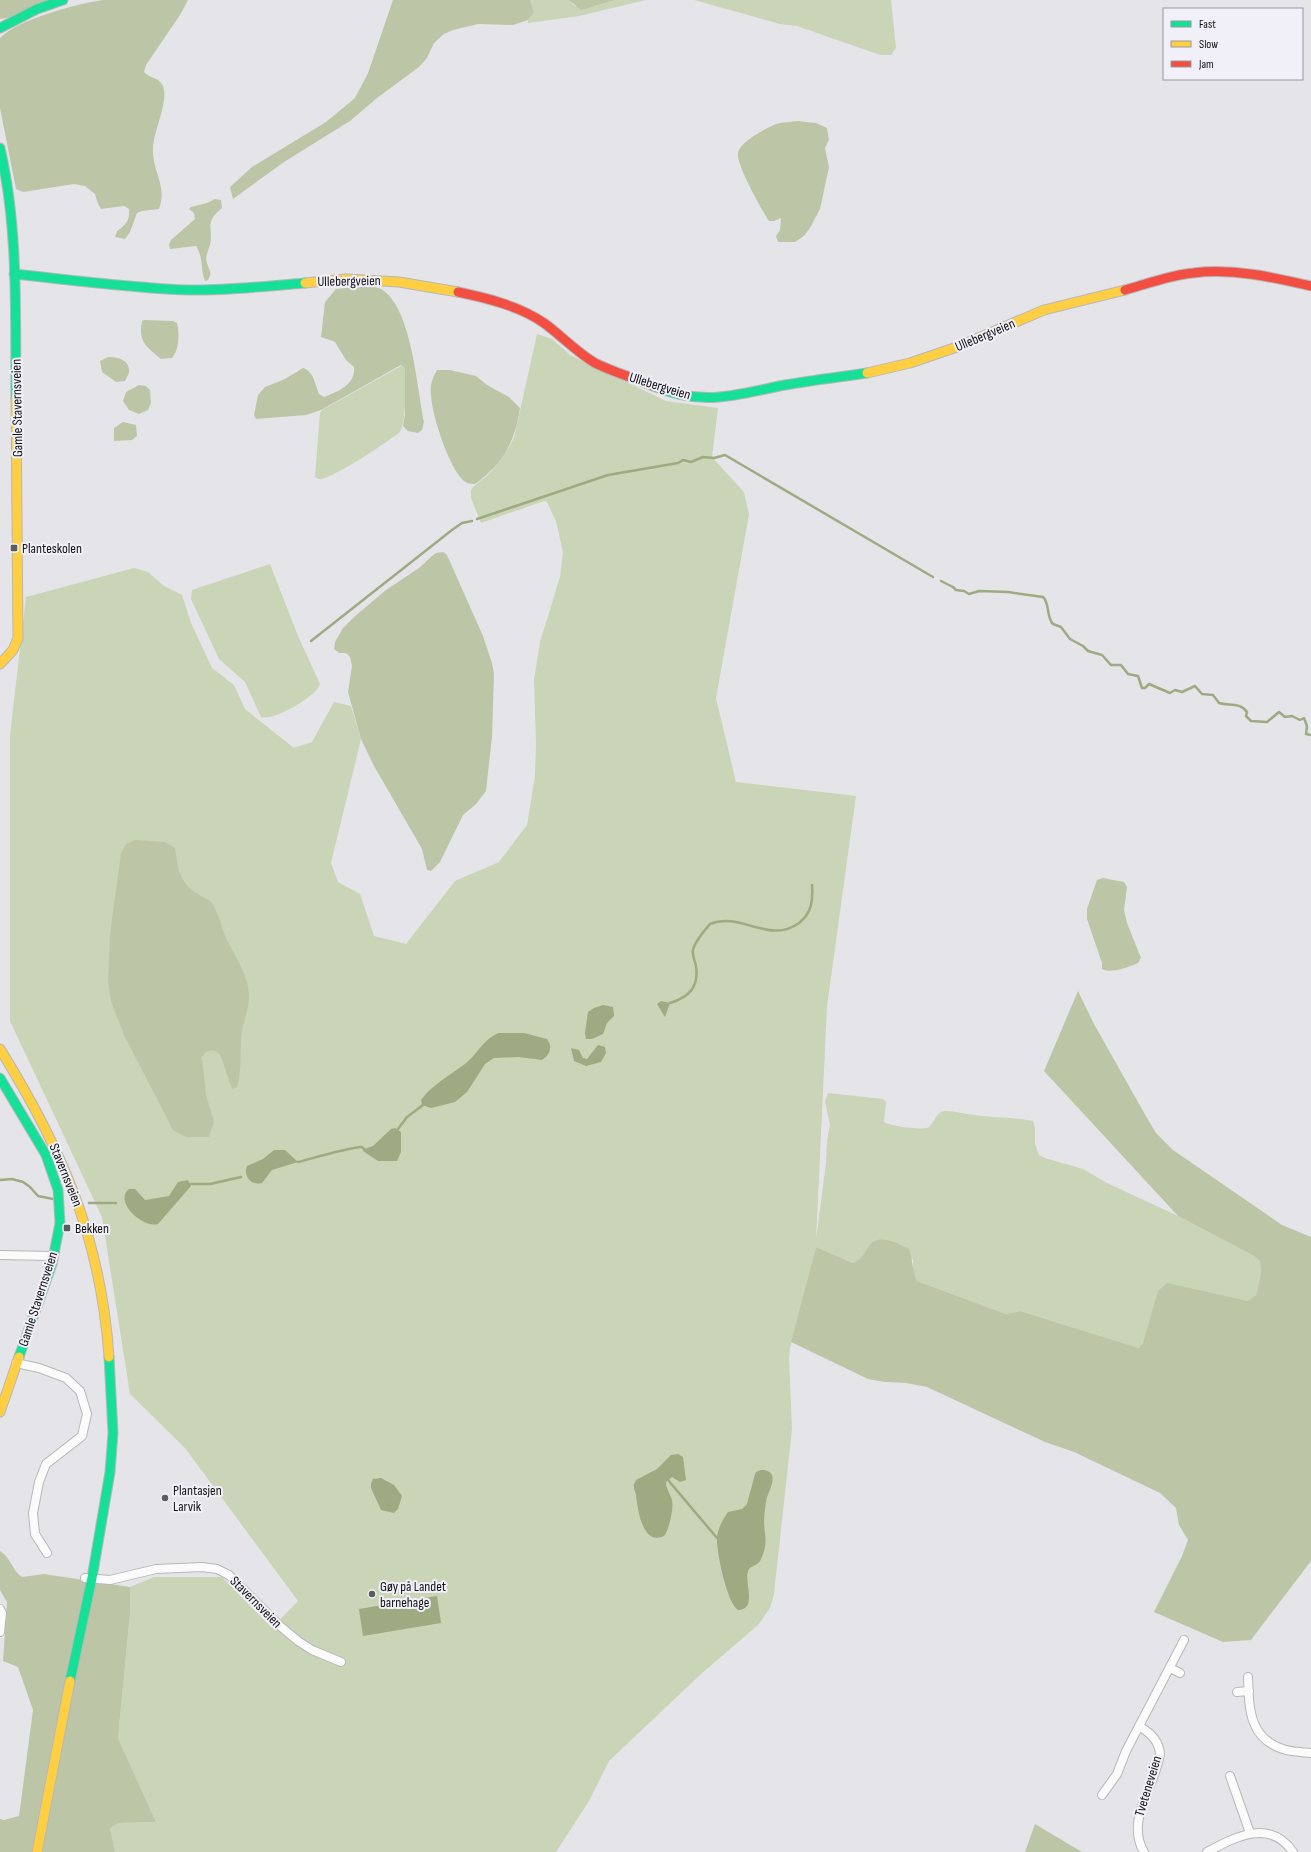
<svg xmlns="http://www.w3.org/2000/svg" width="1311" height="1852" font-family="'Sofia Sans Condensed',sans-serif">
<rect width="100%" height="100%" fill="#e5e5e9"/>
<g fill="#cad4b6">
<path d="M530,0H569L575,6H595L615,0H646L579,16L528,23V20L534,12Z"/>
<path d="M694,0H891L896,48L891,55H880L797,26L780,24Z"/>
<path d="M537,334L552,339L570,355L666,401L718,408L712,457L744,492L749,514L716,698L736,782L856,796L827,1006L816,1240L826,1163L827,1141L830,1125L825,1101L828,1093L883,1099L886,1102L884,1122C889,1126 924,1131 929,1127C936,1121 936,1111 946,1111C956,1111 965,1114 974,1115C993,1118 1014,1117 1033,1121L1035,1128V1144L1039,1155L1045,1158L1083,1169L1107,1183L1178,1216L1254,1256L1260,1263L1261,1273L1256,1295L1249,1301L1231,1298L1143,1343L1139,1348L1020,1311L1006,1314L917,1281L913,1273V1259L863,1258L853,1263L816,1247L790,1348L789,1358L792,1429L774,1594L770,1608L758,1625L701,1674L609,1761L589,1801L556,1852H115L110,1828L119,1823L156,1822L118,1738L130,1614V1587L154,1577H222L272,1628L298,1601L185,1448L130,1394L102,1217L10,1021V735L26,597L134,568L148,572L164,586L182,595L191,623L212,668L234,685L245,709L294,748L312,742L334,702L351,706L361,739L331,863L338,882L360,894L374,936L406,944L455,881L499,862L527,825L535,776L536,743L534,680L540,642L560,577L563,552L556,521L547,502L544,501L481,523L471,498V490C476,483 482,480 488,475C498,464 507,451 514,438Z"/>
<path d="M403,365C408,377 406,421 400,432C387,442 330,481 318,479L315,477L320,413L322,410Z"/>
<path d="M270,564L298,636L320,684C316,697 274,721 261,717L245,682L219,659L191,599L192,590Z"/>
</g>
<g fill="#bcc6a7">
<path d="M0,0H50L7,18L0,19Z"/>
<path d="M103,0H188L180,15L146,65L144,72C149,78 159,77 163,86C169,102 153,132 153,149C152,171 168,187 159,209L142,211L137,213L130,232L125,239L115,237L117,231C126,225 130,220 129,209L124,206L101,209L98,204L95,194L85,186L74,184L23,192L16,189L0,108V38C19,19 76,4 103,0Z"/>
<path d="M393,0H530L534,12L528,20L513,25L478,24L453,30L444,34L434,43L427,58L419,67L377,98L350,121L284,162L233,199L230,187L252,167L326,122L355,98L368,73Z"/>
<path d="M569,0H615L581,10Z"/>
<path d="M798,121L816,123L827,128L829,140L825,148L829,167L820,209L810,228L804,236L795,242H778L776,236L780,230L781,218L774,221H769C761,209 739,169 738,156C736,143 765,129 776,124C783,122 791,122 798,121Z"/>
<path d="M215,199L221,200L222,208C203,224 214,227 210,245C208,251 205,257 207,263C209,271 213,271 208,280L205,281C200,268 204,259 196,246L170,249L169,245L171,240L195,219L194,213L189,209L191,207L207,203Z"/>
<path d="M369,286C374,287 381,288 384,291C412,312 417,388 424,422L422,430L418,433L408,431L403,426L405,415V372L404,367L401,365L321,410L306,415L256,419L254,415L258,395L265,387L285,379L303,368C314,372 315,384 319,394L324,397C338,392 356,384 354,367L346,360L335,342L321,337L325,302L336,289Z"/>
<path d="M144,320L173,321L177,323C180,334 179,350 172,358L161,359C146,346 138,342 142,321Z"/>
<path d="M108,357C119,357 130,360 129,373L125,381L116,382L102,372L100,361Z"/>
<path d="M437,370H450L476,376L487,385L509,397L520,408C515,442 503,464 475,484C469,484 465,483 461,478C447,462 428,406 431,385C432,380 434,375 437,370Z"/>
<path d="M139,385L146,386L150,390L151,403L148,410L139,414L129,410L123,401L126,392Z"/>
<path d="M123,422L136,425L137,436L132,440L114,441V428Z"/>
<path d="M443,552L447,555L483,636L492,663L494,674L492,737L486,791L476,804L463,815L440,862L431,871L427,870L422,849L374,766L361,739L348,692L352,666L350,657L346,653H339L334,649L335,642L343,628L354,617L386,590L419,568L432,556L436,553Z"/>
<path d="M135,840L165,842L175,848C178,868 179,883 198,894C203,897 210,900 213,904C219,915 221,927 226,938C235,957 249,975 249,997C249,1011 242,1024 241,1038C240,1055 242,1070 237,1087L232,1089L220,1054L213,1050L206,1052L201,1058L203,1065L206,1095L214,1122L209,1137H186L173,1130L124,1035L111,1001L108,982L110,934L121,853L126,844Z"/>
<path d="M1103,878L1124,882L1127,887L1124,910L1127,923L1141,958L1138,963C1129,967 1111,974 1102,969V963L1087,919V909L1097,880Z"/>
<path d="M1078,991L1094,1024L1147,1118L1156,1133L1173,1150L1282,1225L1311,1237V1561L1251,1640L1223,1642L1154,1612L1182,1556L1188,1540L1179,1525L1176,1508L1160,1493L1074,1452L1045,1442L927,1387L906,1383L885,1382L868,1379L791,1342L816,1247L853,1263C865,1257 863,1254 870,1245C879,1233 899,1244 909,1249C913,1260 912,1271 917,1281L1006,1314L1020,1311L1139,1348L1143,1343L1158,1291L1167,1283L1248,1301L1256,1295L1261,1273L1260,1262L1254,1256L1178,1216L1044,1071Z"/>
<path d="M0,1551C12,1559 11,1569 22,1577L44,1574L130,1587V1614L118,1738L156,1822L119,1823L110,1828L115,1852H0V1819L4,1820L19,1816L33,1710L18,1667L3,1661L7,1602L0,1590Z"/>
<path d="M1035,1824L1082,1852H1025Z"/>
</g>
<g fill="#9eaa82">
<path d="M661,1001L670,1003L665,1017L657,1004Z"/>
<path d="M603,1005L613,1007L614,1016L607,1023L603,1034L592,1039H586L585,1033L588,1012L594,1008Z"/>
<path d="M499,1033H524L547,1039C553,1047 550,1055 542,1060L519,1057L494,1058L485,1064L467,1092L455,1102L431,1108L422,1105L421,1100C432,1085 450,1075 465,1064C477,1055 483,1039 499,1033Z"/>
<path d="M598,1045L605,1047L606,1053L601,1062L586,1066L574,1061L571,1048L579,1050L583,1058L587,1059Z"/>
<path d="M395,1128L401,1132V1152L397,1161H378L363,1151L364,1149L373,1146L391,1129Z"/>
<path d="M274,1150H285L298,1162L272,1170L262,1183C251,1186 243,1176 247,1166L263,1159Z"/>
<path d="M188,1180L191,1186L158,1224C143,1229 113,1201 129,1189H135L145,1200L169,1196L178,1182Z"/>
<path d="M678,1454L683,1457L686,1480L680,1482L672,1477L666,1482C666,1489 670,1493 672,1500C674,1508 669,1530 664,1536C642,1546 638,1509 636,1496C636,1492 633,1489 634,1484L636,1480L657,1469L671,1455Z"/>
<path d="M761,1470C765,1470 770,1471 772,1475C775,1483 767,1493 766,1502C765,1508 764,1516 764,1523C765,1538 768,1543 761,1559C759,1566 750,1565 748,1571C744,1583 758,1609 738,1610C727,1603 716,1551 717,1537C718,1528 723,1519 728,1512L742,1509L747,1504L755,1474L756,1472Z"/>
<path d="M381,1478L394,1485L402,1496L398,1509L394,1513L381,1510L371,1488V1484L373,1479Z"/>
<path d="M437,1596L441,1623L363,1636L359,1609Z"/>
</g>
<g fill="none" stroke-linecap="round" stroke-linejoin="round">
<g stroke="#9eaa82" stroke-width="2.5">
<path d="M477,519L608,475L678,463L683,460L691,462L703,457L714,458L725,455L933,577"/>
<path d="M941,581L953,587L956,590L964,591L969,594L979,591L1008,592L1043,597C1050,603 1046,617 1053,624L1061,627L1070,639L1083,646L1088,651L1102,655L1111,665H1121L1128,674L1138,676L1142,688H1145L1149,684L1170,693L1175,690L1182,692L1195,686L1202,694L1213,695L1219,703C1229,706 1240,702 1247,712L1246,716L1251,721L1267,722L1279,712L1285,717L1292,716L1300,720L1304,718L1307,726L1306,734L1311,735"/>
<path d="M311,641L452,530L462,523L472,521"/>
<path d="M670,1003C690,997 699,986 696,966C695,960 692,956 693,950C695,941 704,931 710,924C741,911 769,945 799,923C812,913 813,900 812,885"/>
<path d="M398,1129L407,1117L423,1105"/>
<path d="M298,1162C310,1159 354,1146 362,1147L364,1149"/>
<path d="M0,1180L12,1179L23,1182L30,1187L38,1196L53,1199"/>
<path d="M191,1184H210L241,1177"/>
<path d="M89,1203H116"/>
<path d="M668,1480L717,1538"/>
</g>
<defs>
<g id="street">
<path d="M0,1255L53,1256"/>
<path d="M16,1363L39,1368L66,1378L80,1391L87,1414L82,1436L46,1464L39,1482L33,1513L35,1534L47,1553"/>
<path d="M85,1578L110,1580L156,1569L202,1567L217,1569L229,1575L280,1626L298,1641L312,1650L341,1662"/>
<path d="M0,1609L2,1613L0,1632"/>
<path d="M1170,1668L1180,1673"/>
<path d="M1248,1677C1249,1709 1249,1740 1286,1750C1294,1752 1303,1752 1311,1753"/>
<path d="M1237,1692L1249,1691"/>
<path d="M1140,1727C1151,1733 1159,1742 1160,1754C1155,1787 1125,1820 1144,1852"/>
<path d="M1230,1776L1250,1833"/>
<path d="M1102,1795L1117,1774L1126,1751L1184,1640"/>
<path d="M1207,1852C1235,1837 1270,1818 1293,1852"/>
</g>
<g id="fast">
<path d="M0,28L37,9L63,0"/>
<path d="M0,148C19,230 15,316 16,399"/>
<path d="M14,274C71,280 129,288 187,290C226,291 266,286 305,283"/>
<path d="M653,386C703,407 734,395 785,385C812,380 840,377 867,373"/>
<path d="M0,1078L46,1155L58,1190L60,1223L52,1264L19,1357"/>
<path d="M70,1681L92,1578L110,1472L113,1433L109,1357"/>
</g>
<g id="slow">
<path d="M305,283L346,279L399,282L458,292"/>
<path d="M867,373L910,363L957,347L1044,310L1125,290"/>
<path d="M0,664L13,650L18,638L16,399"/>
<path d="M0,1049C62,1149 101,1238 109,1357"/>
<path d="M0,1412L19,1357"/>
<path d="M37,1852L70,1681"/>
</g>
<g id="jam">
<path d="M1125,290C1147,284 1170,275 1193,273C1233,268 1272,277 1311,286"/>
<path d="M458,292C487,298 519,306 544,323C562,336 576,352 595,363C613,372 634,378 653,386"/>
</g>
</defs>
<use href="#street" stroke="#b7b7ba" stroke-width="10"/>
<use href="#fast" stroke="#b7b7ba" stroke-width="11"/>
<use href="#slow" stroke="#b7b7ba" stroke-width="11"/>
<use href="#jam" stroke="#b7b7ba" stroke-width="11"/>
<use href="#street" stroke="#fbfbfc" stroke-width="8"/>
<use href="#fast" stroke="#16e098" stroke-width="9"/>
<use href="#slow" stroke="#ffcf43" stroke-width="9"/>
<use href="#jam" stroke="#f24e42" stroke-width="9"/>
</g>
<g fill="#5c5c5f" stroke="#f1f0f8" stroke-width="1.5">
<rect x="10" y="544" width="8" height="8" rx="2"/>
<rect x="63" y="1224" width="8" height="8" rx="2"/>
<circle cx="165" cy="1498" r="4"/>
<circle cx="372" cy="1594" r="4"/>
</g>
<g text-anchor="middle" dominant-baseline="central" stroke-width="4" stroke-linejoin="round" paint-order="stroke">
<g font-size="14" fill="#131315" stroke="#f1f0f8">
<text transform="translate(349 281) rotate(-1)">Ullebergveien</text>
<text transform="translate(985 335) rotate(-23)">Ullebergveien</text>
<text transform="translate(660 386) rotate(17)">Ullebergveien</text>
<text transform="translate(17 408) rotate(-91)">Gamle Stavernsveien</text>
<text transform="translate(66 1175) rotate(68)">Stavernsveien</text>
<text transform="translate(38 1299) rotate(-72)">Gamle Stavernsveien</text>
<text transform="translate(256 1602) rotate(45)">Stavernsveien</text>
<text transform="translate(1148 1786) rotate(-73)">Tveteneveien</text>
</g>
<g font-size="14" fill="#131315" stroke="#f1f0f8" text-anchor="start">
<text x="22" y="548">Planteskolen</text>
<text x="75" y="1228">Bekken</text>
<text x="173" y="1490">Plantasjen<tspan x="173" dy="16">Larvik</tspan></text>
<text x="380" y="1586">Gøy på Landet<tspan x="380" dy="16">barnehage</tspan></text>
</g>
</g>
<rect x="1163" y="8" width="140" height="72" fill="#f1f0f8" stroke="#98989d"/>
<rect x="1171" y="21" width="20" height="6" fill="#16e098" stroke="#98989d"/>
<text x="1199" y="28" font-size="12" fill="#131315">Fast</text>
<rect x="1171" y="41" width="20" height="6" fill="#ffcf43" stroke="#98989d"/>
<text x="1199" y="48" font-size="12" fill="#131315">Slow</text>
<rect x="1171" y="61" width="20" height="6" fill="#f24e42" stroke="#98989d"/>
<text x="1199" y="68" font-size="12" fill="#131315">Jam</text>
</svg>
